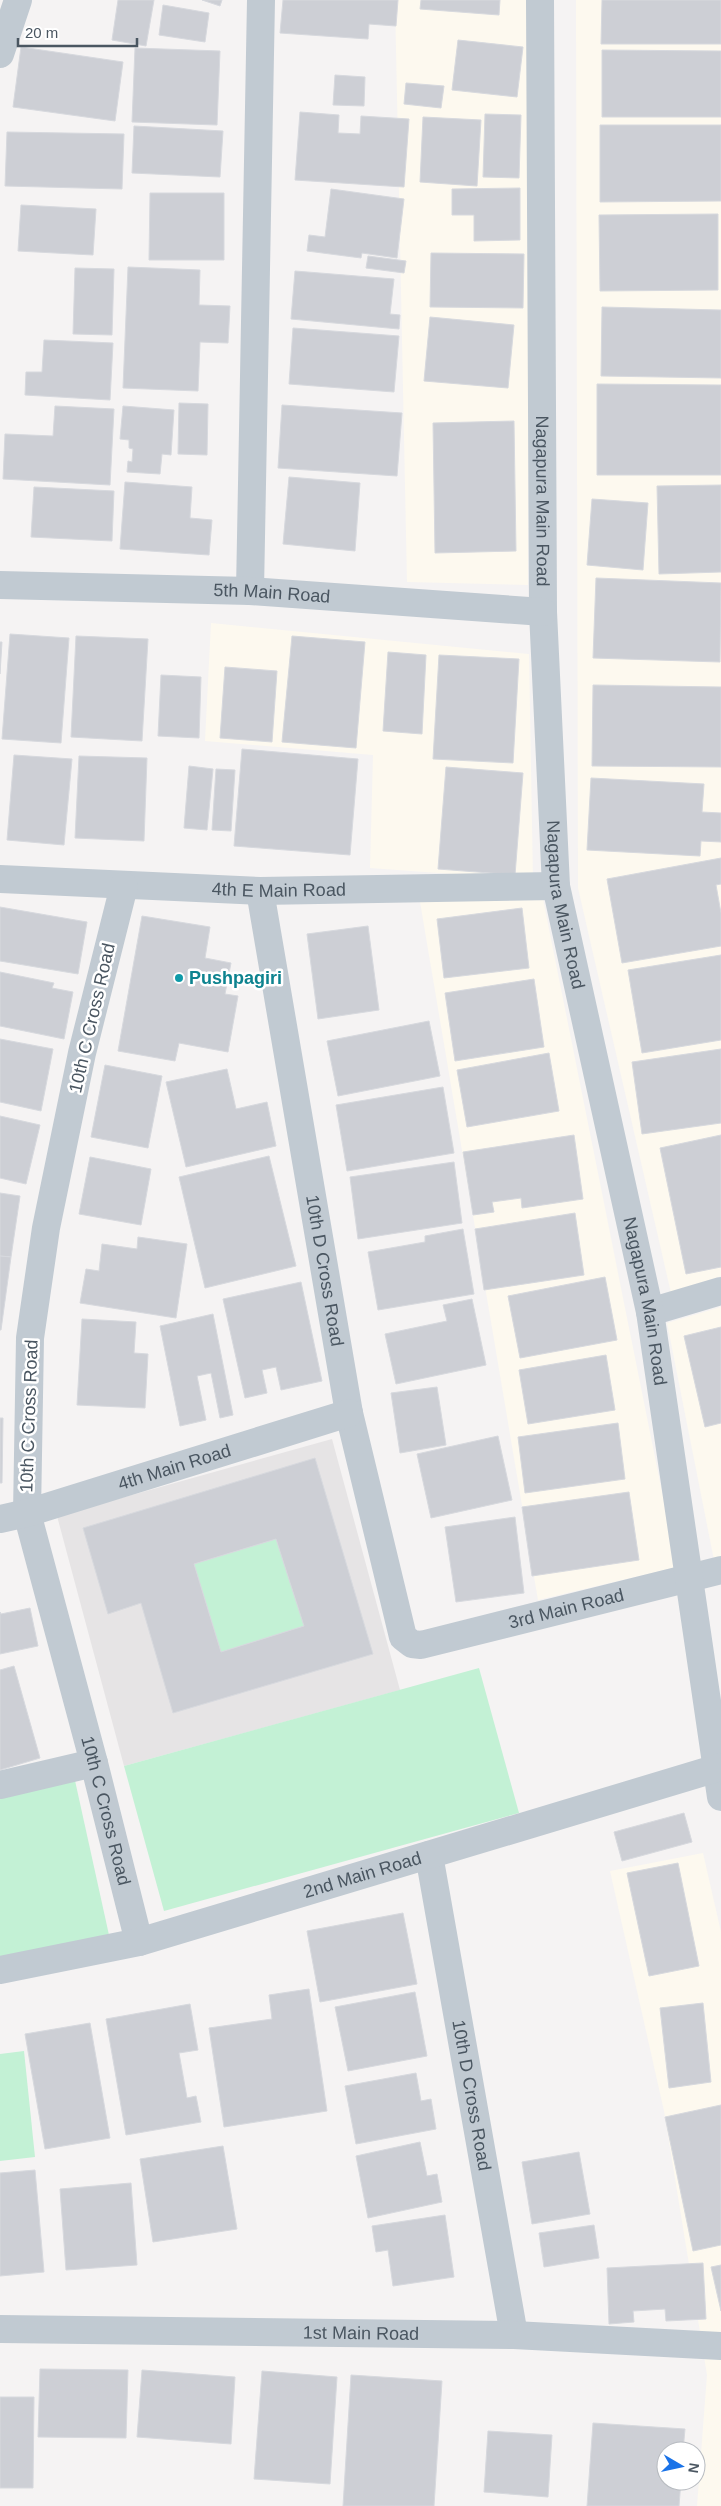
<svg xmlns="http://www.w3.org/2000/svg" width="721" height="2506" font-family="Arial,sans-serif">
<rect width="100%" height="100%" fill="#f5f3f3"/>
<g fill="#fdf9ef">
<path d="M395,0H529L528,585L407,582Z"/>
<path d="M576,0H721V1276L671,1293L578,888Z"/>
<path d="M211,623L529,654L533,880L370,868L373,755L205,741Z"/>
<path d="M419,896L543,899L677,1567L538,1600Z"/>
<path d="M721,1307V1558L714,1560L667,1323Z"/>
<path d="M703,1853L721,1932V2506H697L707,2375L664,2111L610,1871Z"/>
</g>
<path fill="#e6e4e5" d="M332,1439L400,1690L124,1766L57,1516Z"/>
<g fill="#c3f1d5">
<path d="M276,1539L304,1626L221,1652L194,1564Z"/>
<path d="M479,1668L519,1813L164,1911L124,1766Z"/>
<path d="M74,1776L109,1935L0,1958V1793Z"/>
<path d="M24,2051L35,2157L0,2161V2054Z"/>
</g>
<g fill="#cdcfd5" stroke="#d7d9de" fill-rule="evenodd">
<path d="M118,0H154L146,46L112,40Z"/>
<path d="M202,0H222L220,6Z"/>
<path d="M283,0H398L396,26L369,24L368,39L280,33Z"/>
<path d="M421,0H500L499,15L420,9Z"/>
<path d="M602,0H721V44H601Z"/>
<path d="M163,5L209,13L205,42L159,35Z"/>
<path d="M458,40L523,47L517,97L452,90Z"/>
<path d="M21,47L123,62L115,121L13,107Z"/>
<path d="M135,48L220,51L217,125L132,122Z"/>
<path d="M602,50L721,51V117H602Z"/>
<path d="M335,75L365,77L364,106L333,105Z"/>
<path d="M406,83L444,86L441,108L404,104Z"/>
<path d="M300,112L339,115L338,133L360,134L361,116L409,119L404,187L295,180Z"/>
<path d="M485,114L521,115L519,178L483,177Z"/>
<path d="M423,117L481,120L477,186L420,182Z"/>
<path d="M600,125H721V201L600,202Z"/>
<path d="M134,126L223,131L220,177L132,173Z"/>
<path d="M7,132L124,134L122,189L5,186Z"/>
<path d="M520,188V240L474,241V215H452V189Z"/>
<path d="M331,189L404,199L397,258L362,253L361,258L307,251L309,235L325,237Z"/>
<path d="M150,193H224V260H149Z"/>
<path d="M21,205L96,209L93,255L18,251Z"/>
<path d="M718,214V290L600,291L599,215Z"/>
<path d="M431,253L524,254L523,308L430,307Z"/>
<path d="M368,256L406,261L404,273L366,268Z"/>
<path d="M128,267L200,270L199,305L230,306L228,343L200,342L198,391L123,388Z"/>
<path d="M75,268L114,269L112,335L73,334Z"/>
<path d="M295,271L394,279L390,314L400,315L399,329L291,319Z"/>
<path d="M602,307L721,310V378L601,376Z"/>
<path d="M430,317L514,325L508,388L424,381Z"/>
<path d="M293,328L399,336L394,392L289,384Z"/>
<path d="M44,340L113,343L110,400L25,395L26,372H42Z"/>
<path d="M597,384L721,385V475H597Z"/>
<path d="M179,403L208,404L207,455L178,454Z"/>
<path d="M282,405L402,413L397,476L278,468Z"/>
<path d="M55,406L114,409L110,485L3,479L5,434L53,436Z"/>
<path d="M123,406L174,410L171,455L162,454L160,474L127,472L128,461L132,462L133,449L129,448V440L120,439Z"/>
<path d="M514,421L516,551L435,553L433,423Z"/>
<path d="M289,477L360,483L355,551L283,544Z"/>
<path d="M125,482L192,487L190,518L212,520L209,555L120,549Z"/>
<path d="M721,485V572L659,574L657,486Z"/>
<path d="M34,487L114,491L112,541L31,537Z"/>
<path d="M592,499L648,503L643,570L587,565Z"/>
<path d="M596,578L721,583L720,662L593,658Z"/>
<path d="M10,634L69,638L61,743L2,739Z"/>
<path d="M76,636L148,639L142,741L71,737Z"/>
<path d="M292,636L365,642L356,748L282,742Z"/>
<path d="M0,642H2L0,674Z"/>
<path d="M388,652L426,655L422,734L383,731Z"/>
<path d="M439,655L519,659L513,763L433,759Z"/>
<path d="M225,667L277,671L272,742L220,738Z"/>
<path d="M161,675L201,677L199,738L158,736Z"/>
<path d="M593,685L721,687V767L592,766Z"/>
<path d="M242,749L358,759L350,855L234,846Z"/>
<path d="M14,755L72,759L64,845L7,840Z"/>
<path d="M79,756L147,758L144,841L75,838Z"/>
<path d="M189,766L213,769L207,830L184,828Z"/>
<path d="M446,767L523,773L515,875L438,869Z"/>
<path d="M216,769L235,770L231,831L212,830Z"/>
<path d="M591,778L704,784L702,812L721,813V842L701,841L700,856L587,850Z"/>
<path d="M721,858V884L716,885L721,913V946L622,963L607,879Z"/>
<path d="M0,907L87,922L78,974L0,961Z"/>
<path d="M522,908L529,968L444,978L437,919Z"/>
<path d="M142,916L210,927L205,958L231,963L225,994L238,996L228,1052L179,1043L175,1061L118,1051Z"/>
<path d="M368,926L379,1010L318,1019L307,934Z"/>
<path d="M721,955V1040L642,1053L628,970Z"/>
<path d="M0,972L54,983L52,988L73,992L64,1039L0,1026Z"/>
<path d="M534,979L544,1047L455,1061L445,993Z"/>
<path d="M429,1021L440,1076L338,1096L327,1041Z"/>
<path d="M0,1039L53,1049L41,1111L0,1102Z"/>
<path d="M721,1049V1123L642,1134L632,1062Z"/>
<path d="M549,1053L559,1111L467,1127L457,1070Z"/>
<path d="M105,1065L162,1076L148,1148L91,1137Z"/>
<path d="M227,1069L236,1109L267,1102L276,1146L186,1167L166,1082Z"/>
<path d="M443,1087L454,1153L347,1171L336,1105Z"/>
<path d="M0,1116L40,1125L26,1184L0,1178Z"/>
<path d="M574,1135L583,1199L522,1208L521,1198L492,1202L494,1212L473,1215L463,1152Z"/>
<path d="M721,1135V1267L686,1274L660,1148Z"/>
<path d="M269,1156L296,1266L205,1288L179,1177Z"/>
<path d="M90,1157L151,1169L141,1225L79,1214Z"/>
<path d="M454,1162L462,1223L358,1239L350,1177Z"/>
<path d="M0,1193L20,1196L11,1257L0,1256Z"/>
<path d="M575,1213L584,1275L484,1290L475,1229Z"/>
<path d="M463,1229L474,1294L378,1310L368,1252L425,1242V1236Z"/>
<path d="M138,1237L187,1244L176,1318L80,1303L86,1269L99,1271L102,1244L137,1249Z"/>
<path d="M0,1256L11,1257L1,1330H0Z"/>
<path d="M605,1277L617,1340L520,1358L508,1296Z"/>
<path d="M301,1282L322,1381L281,1390L276,1367L262,1370L267,1393L245,1398L223,1299Z"/>
<path d="M472,1299L486,1365L396,1384L385,1334L447,1321L443,1305Z"/>
<path d="M213,1314L233,1415L220,1418L211,1373L197,1376L206,1420L180,1426L160,1326Z"/>
<path d="M82,1319L136,1322L134,1353L148,1354L145,1408L77,1405Z"/>
<path d="M721,1327V1423L705,1427L684,1336Z"/>
<path d="M606,1355L615,1410L528,1424L519,1370Z"/>
<path d="M437,1387L446,1445L400,1453L391,1393Z"/>
<path d="M0,1418H3L2,1483H0Z"/>
<path d="M618,1423L625,1479L525,1493L518,1437Z"/>
<path d="M498,1436L512,1500L431,1518L417,1454Z"/>
<path d="M315,1458L373,1654L173,1713L141,1603L108,1614L83,1528ZM276,1539L304,1626L221,1652L194,1564Z"/>
<path d="M629,1492L639,1560L532,1576L522,1507Z"/>
<path d="M515,1517L524,1593L456,1602L445,1527Z"/>
<path d="M30,1608L38,1646L0,1654V1612L1,1614Z"/>
<path d="M14,1666L40,1758L0,1770V1670Z"/>
<path d="M684,1813L692,1842L622,1861L614,1832Z"/>
<path d="M678,1863L699,1966L649,1976L627,1873Z"/>
<path d="M403,1913L417,1984L320,2002L307,1931Z"/>
<path d="M309,1989L327,2111L224,2127L209,2028L272,2019L269,1995Z"/>
<path d="M415,1992L427,2056L348,2071L335,2007Z"/>
<path d="M703,2003L711,2082L669,2088L660,2008Z"/>
<path d="M190,2004L198,2050L179,2053L187,2098L196,2096L201,2122L126,2135L106,2019Z"/>
<path d="M90,2023L110,2138L45,2149L25,2034Z"/>
<path d="M416,2073L421,2101L431,2099L436,2129L356,2144L345,2086Z"/>
<path d="M721,2105V2245L693,2251L665,2117Z"/>
<path d="M420,2142L427,2176L437,2174L442,2202L368,2218L356,2156Z"/>
<path d="M223,2146L237,2229L153,2242L140,2159Z"/>
<path d="M579,2152L590,2214L532,2224L522,2162Z"/>
<path d="M35,2170L44,2272L0,2276V2173Z"/>
<path d="M131,2183L137,2265L66,2270L60,2189Z"/>
<path d="M445,2215L454,2277L393,2286L388,2250L376,2252L372,2226Z"/>
<path d="M594,2225L599,2258L544,2267L539,2233Z"/>
<path d="M703,2263L706,2319L666,2321L665,2309L633,2311L634,2322L609,2324L607,2268Z"/>
<path d="M721,2265V2311L711,2267Z"/>
<path d="M40,2369L128,2370L126,2438L38,2437Z"/>
<path d="M142,2370L235,2377L231,2444L137,2437Z"/>
<path d="M262,2371L337,2377L330,2484L254,2479Z"/>
<path d="M351,2375L442,2381L434,2506H343Z"/>
<path d="M0,2397H34L33,2488H0Z"/>
<path d="M593,2423L685,2429L683,2451H666V2481H681L679,2506H587Z"/>
<path d="M488,2431L552,2435L548,2497L484,2492Z"/>
</g>
<g fill="none" stroke-linecap="round" stroke-linejoin="round">
<g stroke="#c1cad2" stroke-width="28">
<path d="M0,54L18,0"/>
<path d="M250,591L261,0"/>
<path id="s1" d="M0,879L260,891L556,886"/>
<path id="s2" d="M124,886L82,1053L46,1228L30,1338L27,1513L94,1763L139,1942"/>
<path id="s3" d="M260,891L349,1413L403,1637L412,1644L421,1645L721,1570"/>
<path d="M650,1312L721,1291"/>
<path id="s4" d="M0,1519L27,1513L349,1413"/>
<path d="M0,1785L94,1763"/>
<path id="s5" d="M429,1855L514,2335"/>
<path id="s6" d="M0,2329L514,2335L721,2346"/>
</g>
<g stroke="#c1cad2" stroke-width="28">
<path id="s7" d="M540,0L543,612L556,886L650,1312L721,1797"/>
<path id="s8" d="M0,585L250,591L543,612"/>
<path id="s9" d="M0,1970L139,1942L721,1767"/>
</g>
</g>
<circle fill="#0f9aa8" stroke="#fff" stroke-width="2" cx="179" cy="978" r="5"/>
<g text-anchor="middle" dominant-baseline="central" stroke-width="5" stroke-linejoin="round" paint-order="stroke">
<g font-size="18" fill="#4a5661" stroke="#fff">
<text stroke="none"><textPath href="#s7" startOffset="501">Nagapura Main Road</textPath></text>
<text stroke="none"><textPath href="#s8" startOffset="272">5th Main Road</textPath></text>
<text stroke="none"><textPath href="#s1" startOffset="279">4th E Main Road</textPath></text>
<text stroke="none"><textPath href="#s7" startOffset="906">Nagapura Main Road</textPath></text>
<text transform="translate(92 1018) rotate(-77)">10th C Cross Road</text>
<text stroke="none"><textPath href="#s3" startOffset="385">10th D Cross Road</textPath></text>
<text stroke="none"><textPath href="#s7" startOffset="1311">Nagapura Main Road</textPath></text>
<text transform="translate(29 1416) rotate(-88)">10th C Cross Road</text>
<text stroke="none"><textPath href="#s4" startOffset="182">4th Main Road</textPath></text>
<text stroke="none"><textPath href="#s3" startOffset="930">3rd Main Road</textPath></text>
<text stroke="none"><textPath href="#s2" startOffset="945">10th C Cross Road</textPath></text>
<text stroke="none"><textPath href="#s9" startOffset="375">2nd Main Road</textPath></text>
<text stroke="none"><textPath href="#s5" startOffset="244">10th D Cross Road</textPath></text>
<text stroke="none"><textPath href="#s6" startOffset="361">1st Main Road</textPath></text>
</g>
<g font-size="18" font-weight="bold" fill="#0d838f" stroke="#fff" text-anchor="start">
<text x="189" y="978">Pushpagiri</text>
</g>
</g>
<g transform="translate(681 2466) rotate(99)"><circle r="24" fill="#ffffff" stroke="#b7bbc0"/>
<path d="M0-4L9 19L0 12L-9 19Z" fill="#1a73e8"/>
<text y="-8" font-size="14" font-weight="bold" text-anchor="middle" fill="#4a5661">N</text>
</g>
<path d="M18 38v8h119v-8" fill="none" stroke="#4a5661" stroke-width="2.5"/>
<text x="25" y="38" font-size="15" fill="#4a5661" stroke="#ffffff" stroke-width="4" paint-order="stroke">20 m</text>
</svg>
